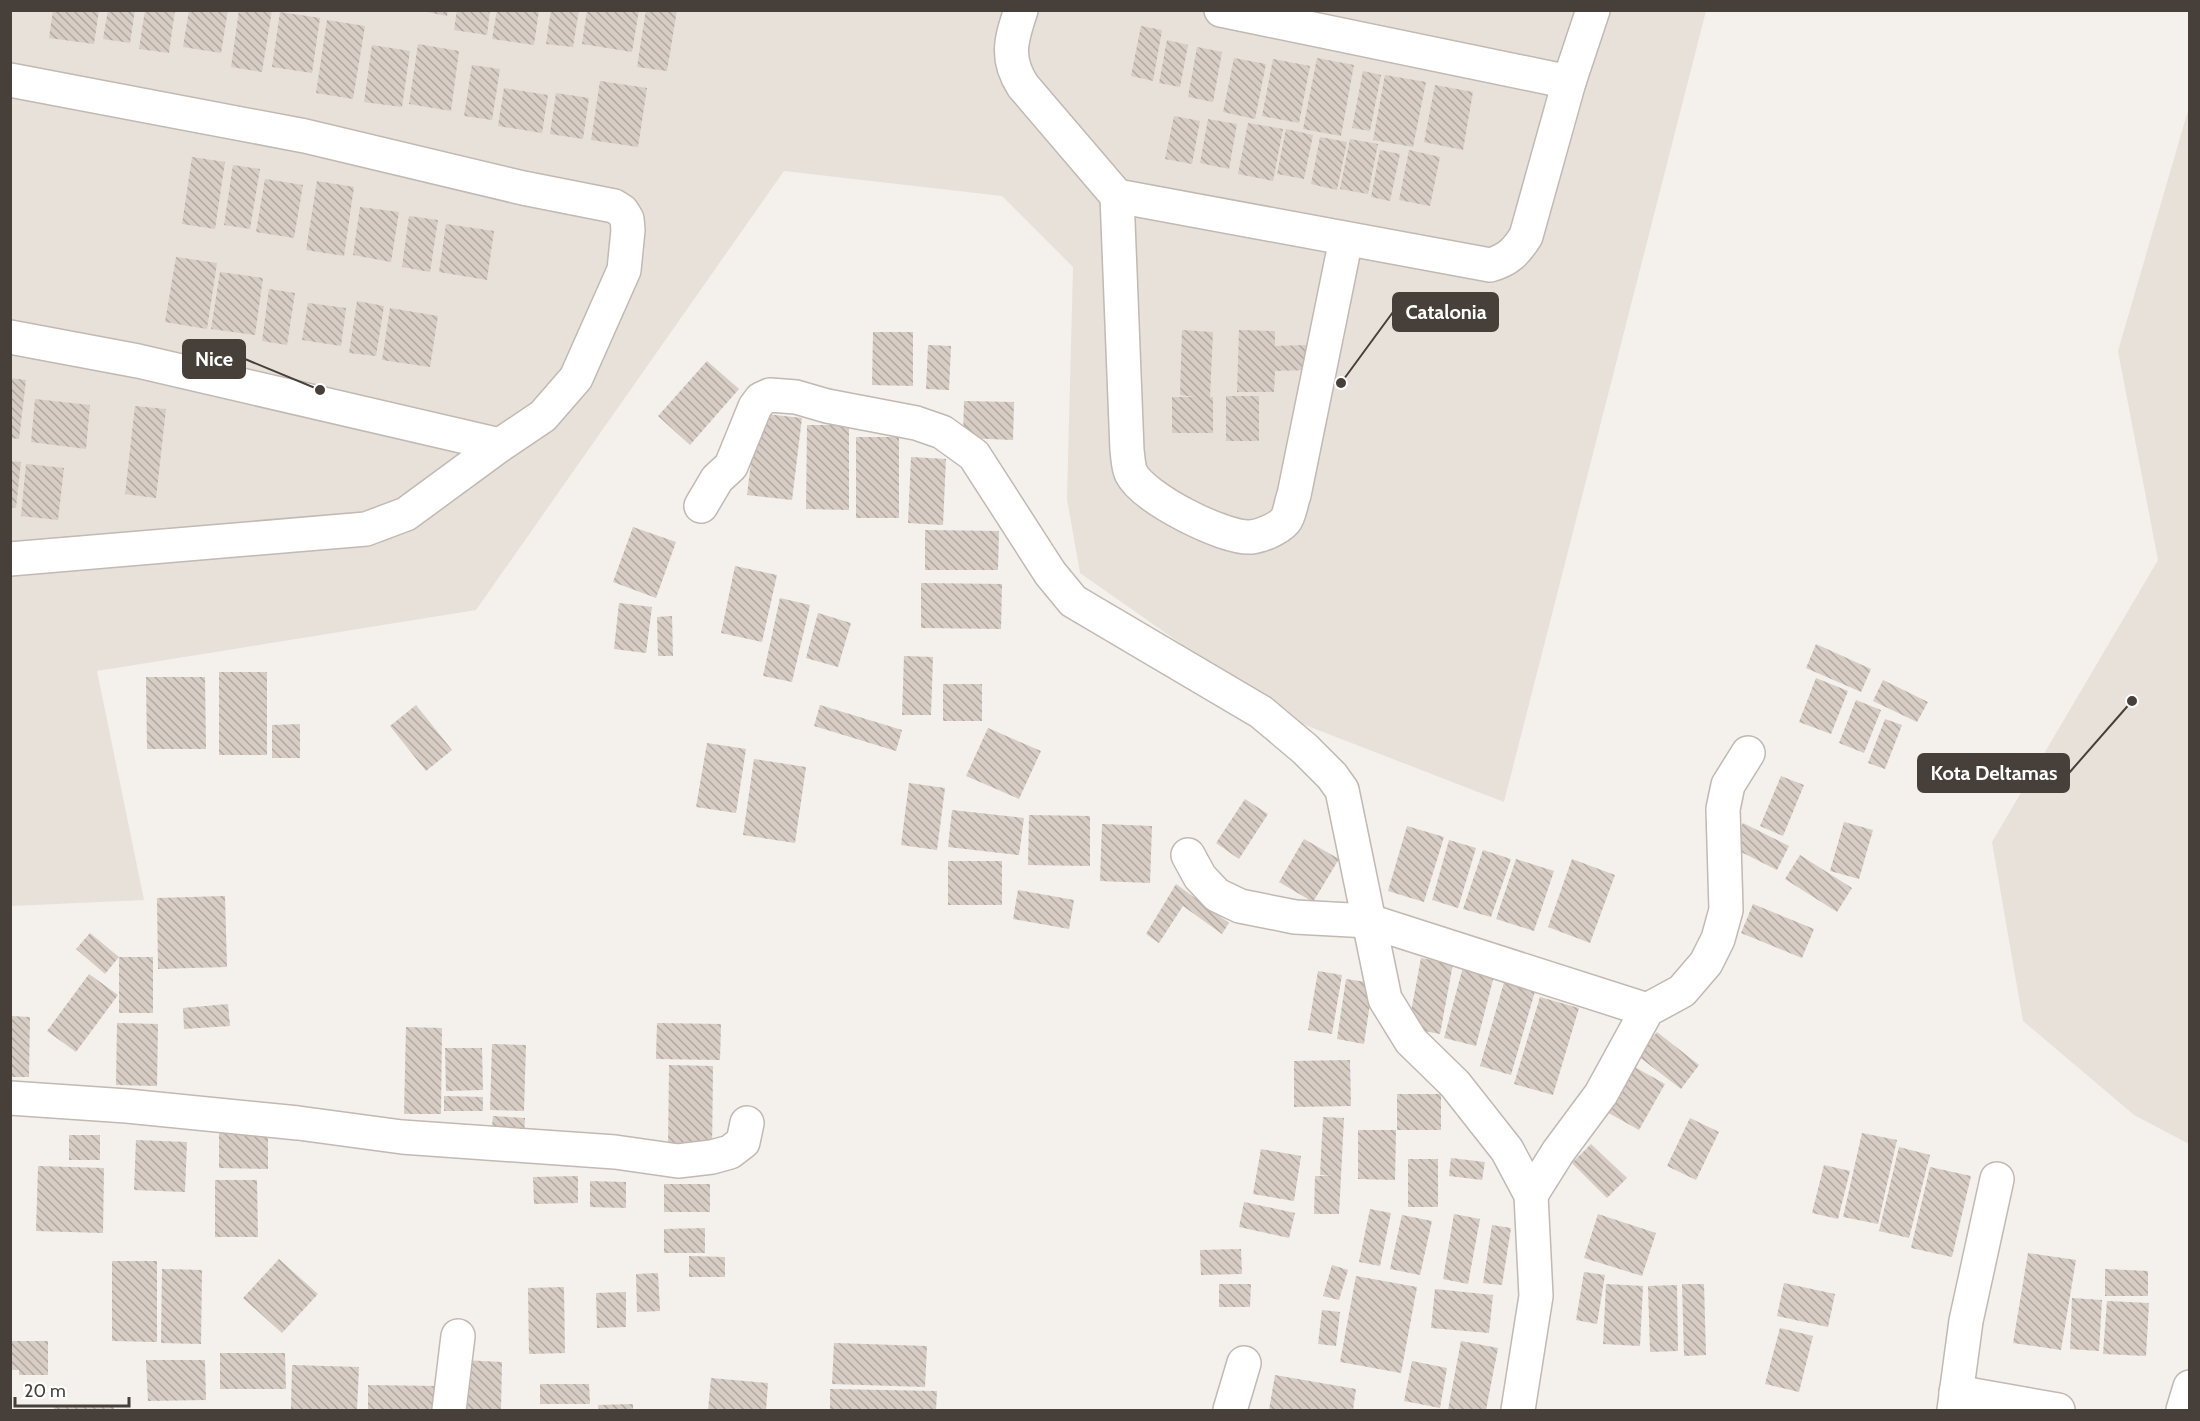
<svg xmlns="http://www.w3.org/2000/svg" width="2200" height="1421" font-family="Cabin,sans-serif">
<defs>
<pattern id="building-back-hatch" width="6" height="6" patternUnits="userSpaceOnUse" patternTransform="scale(1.5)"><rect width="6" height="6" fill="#d7cdc5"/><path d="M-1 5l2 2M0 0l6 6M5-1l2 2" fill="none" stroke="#b0a8a1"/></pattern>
</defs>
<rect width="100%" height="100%" fill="#f4f0ec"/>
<g fill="#e7e1da">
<path d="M10,11H1706L1504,802L1287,718L1080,573L1067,499L1073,267L1002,196L784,171L476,610L97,671L144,900L11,906Z"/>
<path d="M2189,107L2190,1144H2189L2134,1115L2023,1021L1992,842L2158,560L2118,351Z"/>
</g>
<g fill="url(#building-back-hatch)">
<path d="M53,10H99L94,44L49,38Z"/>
<path d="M108,10H135L130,43L103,39Z"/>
<path d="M145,10H175L169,53L139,49Z"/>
<path d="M189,10H228L221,53L183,47Z"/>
<path d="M239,10H272L262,72L231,67Z"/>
<path d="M417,10H448L447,16Z"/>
<path d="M457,10H490L487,35L454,30Z"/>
<path d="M497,10H539L534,45L492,39Z"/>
<path d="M551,10H579L573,47L546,44Z"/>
<path d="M587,10H639L632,52L582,44Z"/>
<path d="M646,10H677L667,71L637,67Z"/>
<path d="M280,12L320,18L312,73L272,67Z"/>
<path d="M327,20L365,26L353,99L316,93Z"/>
<path d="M1141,26L1162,30L1153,81L1131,76Z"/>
<path d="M1167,40L1188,45L1180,87L1159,83Z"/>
<path d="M418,44L459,51L451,111L409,104Z"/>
<path d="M372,45L410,51L402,107L364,102Z"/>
<path d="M1197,47L1222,52L1213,102L1188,97Z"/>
<path d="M1234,58L1266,64L1255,119L1223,112Z"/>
<path d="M1317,58L1354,65L1341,136L1303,129Z"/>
<path d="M1273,59L1310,66L1299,123L1262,116Z"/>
<path d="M472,65L500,69L492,120L464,116Z"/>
<path d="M1363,71L1381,75L1370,131L1352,128Z"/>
<path d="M1385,75L1426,82L1413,147L1373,140Z"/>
<path d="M600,81L647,88L638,147L591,140Z"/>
<path d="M1435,85L1473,92L1463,150L1424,142Z"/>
<path d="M504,88L548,95L542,133L498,126Z"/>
<path d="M556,93L589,98L583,139L550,134Z"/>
<path d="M1174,116L1200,121L1192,164L1165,159Z"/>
<path d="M1208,119L1237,124L1229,169L1200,163Z"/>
<path d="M1248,123L1283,129L1273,181L1238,174Z"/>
<path d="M1286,129L1313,135L1304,179L1277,174Z"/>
<path d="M1320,137L1347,142L1337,190L1311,184Z"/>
<path d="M1350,139L1378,144L1368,194L1340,189Z"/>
<path d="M1380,150L1400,154L1390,201L1371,197Z"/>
<path d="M1409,150L1440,157L1430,206L1399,200Z"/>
<path d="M192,157L225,162L215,229L182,224Z"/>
<path d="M233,165L260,169L250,229L224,225Z"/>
<path d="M265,179L303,185L294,238L256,232Z"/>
<path d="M317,181L354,187L344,256L306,250Z"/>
<path d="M360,207L399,212L391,262L353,255Z"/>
<path d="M409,216L438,220L430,272L402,267Z"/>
<path d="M446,224L494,231L487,280L439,272Z"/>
<path d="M176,257L217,263L207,329L165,322Z"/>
<path d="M220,272L263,278L255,335L211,329Z"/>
<path d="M269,289L295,293L287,345L262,341Z"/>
<path d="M357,301L384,306L376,356L349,353Z"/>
<path d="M308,303L346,308L341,346L302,340Z"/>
<path d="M390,308L438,316L430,367L382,360Z"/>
<path d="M1182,330L1213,332L1210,397H1213V433H1172V397H1195L1180,395Z"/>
<path d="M1239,330L1275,331V346L1306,345L1308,370L1275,371L1274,392H1237Z"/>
<path d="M873,332H913V386L872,385Z"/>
<path d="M928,345L951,346L949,390L926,389Z"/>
<path d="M707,361L739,389L690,445L658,416Z"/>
<path d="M10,378L26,380L19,439L10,438Z"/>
<rect x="1226" y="396" width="33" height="45"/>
<path d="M35,399L90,405L86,449L31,442Z"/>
<path d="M964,401L1014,402L1013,440L963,438Z"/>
<path d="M135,406L166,409L156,498L125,494Z"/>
<path d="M757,413L802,418L792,500L747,495Z"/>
<path d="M807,425H849V510L806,509Z"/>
<rect x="856" y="437" width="43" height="81"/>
<path d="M911,457L946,459L943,525L908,523Z"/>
<path d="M10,461L21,462L16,508L10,507Z"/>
<path d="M26,464L64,468L58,520L21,516Z"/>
<path d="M633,527L676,542L656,598L613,582Z"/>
<path d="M925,530L999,531L998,570H925Z"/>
<path d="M735,566L777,575L762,642L721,633Z"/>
<path d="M921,583L1002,584L1001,629L921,628Z"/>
<path d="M780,598L810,605L792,682L763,676Z"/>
<path d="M619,603L652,607L646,653L614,649Z"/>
<path d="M818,613L851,623L838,667L806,658Z"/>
<path d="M672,616L673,656H658L657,617Z"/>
<path d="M1816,644L1871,669L1861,692L1806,668Z"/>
<path d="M904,656L933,657L931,715H902Z"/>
<rect x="219" y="672" width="48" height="83"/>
<path d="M146,677H205L206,749H147Z"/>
<path d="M1816,678L1848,691L1831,734L1799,722Z"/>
<path d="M1883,680L1928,702L1917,722L1873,701Z"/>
<rect x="943" y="684" width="39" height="37"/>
<path d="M1856,700L1881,710L1864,753L1839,743Z"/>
<path d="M416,705L452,750L426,771L390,726Z"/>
<path d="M820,705L902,730L896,751L814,726Z"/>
<path d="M1885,719L1902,725L1885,769L1868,763Z"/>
<path d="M300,724V758H272V725Z"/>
<path d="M988,728L1041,751L1019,799L966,776Z"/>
<path d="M707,743L746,749L736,813L696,807Z"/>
<path d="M754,759L806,767L795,843L743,835Z"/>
<path d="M1781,776L1804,785L1783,836L1760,826Z"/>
<path d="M909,783L945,788L937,850L901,845Z"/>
<path d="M1245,799L1268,814L1239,859L1216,843Z"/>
<path d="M952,810L1024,818L1019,855L948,847Z"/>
<path d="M1029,815L1090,816V866L1028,865Z"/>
<path d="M1844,822L1873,830L1859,879L1830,871Z"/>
<path d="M1743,823L1789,846L1777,870L1731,847Z"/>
<path d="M1102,824L1152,826L1150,883L1100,881Z"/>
<path d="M1407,826L1444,837L1424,902L1388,891Z"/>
<path d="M1304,839L1339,859L1313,902L1279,882Z"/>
<path d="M1449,840L1476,848L1458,908L1432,900Z"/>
<path d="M1483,850L1511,859L1491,917L1463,909Z"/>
<path d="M1800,855L1852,888L1837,912L1785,879Z"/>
<path d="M1516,859L1554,871L1534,931L1496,919Z"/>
<path d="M1572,859L1615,875L1590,943L1548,927Z"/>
<rect x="948" y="861" width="54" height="44"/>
<path d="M1176,884L1229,923L1222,934L1183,906L1159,943L1146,934Z"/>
<path d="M1018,890L1074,900L1069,929L1013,919Z"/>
<path d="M225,896L227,967L158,969L157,898Z"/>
<path d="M1753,904L1814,929L1802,958L1741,933Z"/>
<path d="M90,933L119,957L105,974L76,949Z"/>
<rect x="119" y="957" width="34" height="56"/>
<path d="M1421,958L1453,964L1440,1034L1408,1028Z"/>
<path d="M1463,967L1494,976L1476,1046L1444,1038Z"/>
<path d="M1318,971L1342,975L1332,1034L1308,1030Z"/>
<path d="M89,974L118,995L76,1052L47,1031Z"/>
<path d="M1346,979L1373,983L1364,1044L1337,1039Z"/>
<path d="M1505,979L1536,988L1511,1075L1480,1066Z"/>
<path d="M1540,997L1579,1008L1553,1095L1514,1084Z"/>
<path d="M228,1004L230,1026L184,1029L183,1008Z"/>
<path d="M10,1016L30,1017L29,1077H10Z"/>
<path d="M117,1023L158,1024L157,1086L116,1085Z"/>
<path d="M657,1023L721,1024L720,1060L656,1059Z"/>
<path d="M406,1027L442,1028L441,1114H404Z"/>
<path d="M1657,1032L1699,1065L1681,1089L1638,1056Z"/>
<path d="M492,1044L526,1045L524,1111L490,1110Z"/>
<path d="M445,1048H482L483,1090L446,1091Z"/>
<path d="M1350,1060L1351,1106L1294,1107V1061Z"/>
<path d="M669,1065L713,1066L712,1152L668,1151Z"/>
<path d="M1631,1065L1665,1084L1639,1130L1605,1111Z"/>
<rect x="1397" y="1094" width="44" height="36"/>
<path d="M444,1096L483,1097V1111H444Z"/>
<path d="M493,1116L525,1118L524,1140L491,1138Z"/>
<path d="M1323,1117L1344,1118L1339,1214H1314L1315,1176H1332L1320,1175Z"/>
<path d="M1690,1118L1719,1132L1696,1180L1667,1166Z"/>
<path d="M219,1130H268V1169L219,1168Z"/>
<path d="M1358,1130H1396L1395,1180L1358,1179Z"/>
<path d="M1862,1133L1897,1140L1878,1224L1843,1217Z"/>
<rect x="69" y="1135" width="31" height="25"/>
<path d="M136,1140L187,1142L185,1192L134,1190Z"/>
<path d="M1591,1144L1627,1178L1607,1198L1572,1163Z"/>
<path d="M1899,1147L1930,1155L1909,1238L1879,1231Z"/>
<path d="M1261,1149L1301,1156L1294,1201L1253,1194Z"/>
<path d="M1451,1158L1485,1162L1482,1180L1449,1176Z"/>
<rect x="1408" y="1159" width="30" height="48"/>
<path d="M1824,1165L1850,1171L1838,1219L1812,1213Z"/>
<path d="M38,1166L104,1168L103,1233L36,1231Z"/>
<path d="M1930,1167L1971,1176L1952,1257L1911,1248Z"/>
<path d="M578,1176V1203L534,1204L533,1177Z"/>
<path d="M215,1180H257L258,1237H215Z"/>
<path d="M590,1181L626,1182V1208L590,1207Z"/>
<rect x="664" y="1184" width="46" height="28"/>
<path d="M1244,1202L1295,1213L1289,1238L1239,1227Z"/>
<path d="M1370,1209L1391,1213L1380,1266L1359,1262Z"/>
<path d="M1454,1214L1480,1219L1468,1284L1443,1279Z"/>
<path d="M1598,1214L1656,1233L1642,1276L1584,1258Z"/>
<path d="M1402,1215L1432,1221L1420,1275L1390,1269Z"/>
<path d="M1492,1225L1511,1228L1502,1285L1483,1283Z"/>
<path d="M705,1228V1253H664V1229Z"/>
<path d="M1241,1249L1242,1274L1201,1275L1200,1250Z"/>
<path d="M2028,1253L2076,1260L2061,1350L2013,1343Z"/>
<path d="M689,1256L725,1257V1277H689Z"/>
<path d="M279,1259L318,1294L282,1333L243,1298Z"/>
<path d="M112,1261H157V1342L112,1341Z"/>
<path d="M1332,1265L1348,1270L1339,1300L1323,1296Z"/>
<path d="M162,1269L202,1270L201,1344L161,1343Z"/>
<path d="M2105,1269L2148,1271V1296H2105Z"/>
<path d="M1584,1272L1605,1275L1597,1324L1576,1320Z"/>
<path d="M658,1273L660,1311L637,1312L636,1274Z"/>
<path d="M1356,1276L1417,1287L1401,1373L1340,1362Z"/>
<path d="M1784,1283L1835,1294L1828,1327L1777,1316Z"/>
<path d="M1219,1284H1251L1250,1307H1219Z"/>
<path d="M1606,1284L1643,1286L1640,1346L1603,1344Z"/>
<path d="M1682,1284H1704L1706,1355L1684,1356Z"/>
<path d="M1677,1285L1678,1351L1650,1352L1648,1286Z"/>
<path d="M564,1287L565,1353L529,1354L528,1288Z"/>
<path d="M1435,1289L1493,1295L1489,1333L1431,1328Z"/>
<path d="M626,1292V1327L597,1328L596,1293Z"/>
<path d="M2072,1298L2102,1300L2099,1351L2070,1349Z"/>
<path d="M2107,1301L2149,1303L2146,1356L2103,1354Z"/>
<path d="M1322,1310L1340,1312L1336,1346L1318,1344Z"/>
<path d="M1780,1328L1813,1336L1799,1392L1765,1384Z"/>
<path d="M10,1341H48V1375H19V1370H10Z"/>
<path d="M1461,1341L1498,1348L1486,1410H1448Z"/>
<path d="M834,1343L927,1346L925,1387L832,1384Z"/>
<path d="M220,1353H285L286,1389H220Z"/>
<path d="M146,1360H205L206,1400L148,1401Z"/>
<path d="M462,1360L502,1362L501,1410H460Z"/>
<path d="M1412,1361L1447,1368L1440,1408L1404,1401Z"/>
<path d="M292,1365L359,1367L357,1410H291Z"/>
<path d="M1275,1375L1356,1389L1353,1410H1269Z"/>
<path d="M711,1378L768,1383L766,1410H708Z"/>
<path d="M540,1384H589L590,1404H540Z"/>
<path d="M368,1385L437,1386L436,1410H368Z"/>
<path d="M830,1389L937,1391L936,1410H830Z"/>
<path d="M633,1404V1410H599L598,1405Z"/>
<rect x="54" y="1405" width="60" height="5"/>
</g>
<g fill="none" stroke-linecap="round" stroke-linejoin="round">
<defs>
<g id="minor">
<path d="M1021,10C1011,40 1005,58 1023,86L1117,196L1127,450C1128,457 1128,466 1131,473C1143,498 1224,539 1251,537C1261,536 1278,529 1285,521C1290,515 1291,502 1294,495L1346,239"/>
<path d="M1221,10L1569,82"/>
<path d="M10,80L305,136L523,188L614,206L622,211L627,219L628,230L624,270L576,378L543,416L500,445L406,514L366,529L10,559"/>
<path d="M1117,196L1490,265C1508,260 1516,252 1526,236L1569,82L1593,10"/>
<path d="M10,337L138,361L500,445"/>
<path d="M701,506L717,479L731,466L755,407L761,399L770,395L796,397L827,406L916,423L942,432L974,455L1050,573L1073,601L1261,712L1305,749L1332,776L1342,790L1385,999L1411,1041L1455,1084L1507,1150L1531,1195L1536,1296L1518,1410"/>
<path d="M1188,855L1200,877L1217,895L1240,906L1295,917L1369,921L1647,1010"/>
<path d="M10,1098L127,1106L298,1123L402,1137L615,1152L678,1161L712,1157L730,1152L743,1142L747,1123"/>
<path d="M1531,1195L1558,1152L1601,1094L1647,1010L1682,991L1706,963L1718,939L1726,910L1723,809L1728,785L1748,753"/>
<path d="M1956,1392L2058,1410"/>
<path d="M449,1410L458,1336"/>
<path d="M1230,1410L1244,1363"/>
<path d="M1954,1410L1966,1321L1997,1179"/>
<path d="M2183,1410L2190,1387"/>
</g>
</defs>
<use href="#minor" stroke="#c1b9b2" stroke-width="36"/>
<use href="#minor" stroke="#fff" stroke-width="33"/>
</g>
<path fill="none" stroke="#47403a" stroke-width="2" d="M1341 383L1393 312M320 390L245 359M2132 701L2069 773"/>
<g fill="#47403a" stroke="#fff" stroke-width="2">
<circle cx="1341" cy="383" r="6"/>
<circle cx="320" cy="390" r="6"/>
<circle cx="2132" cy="701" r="6"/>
</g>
<g fill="#47403a" stroke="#47403a" stroke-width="2">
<rect x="1393" y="293" width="105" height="38" rx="6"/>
<rect x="183" y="340" width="62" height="38" rx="6"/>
<rect x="1918" y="754" width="151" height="38" rx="6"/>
</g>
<g font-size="20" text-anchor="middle" font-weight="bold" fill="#fff">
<text x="1446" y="319">Catalonia</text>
<text x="214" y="366">Nice</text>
<text x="1994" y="780">Kota Deltamas</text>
</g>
<rect width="2200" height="1421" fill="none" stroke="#47403a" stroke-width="24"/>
<path d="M15 1397v9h114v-9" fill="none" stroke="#47403a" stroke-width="3"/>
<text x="24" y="1397" font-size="18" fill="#47403a" stroke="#ffffff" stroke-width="4.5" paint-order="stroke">20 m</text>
</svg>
